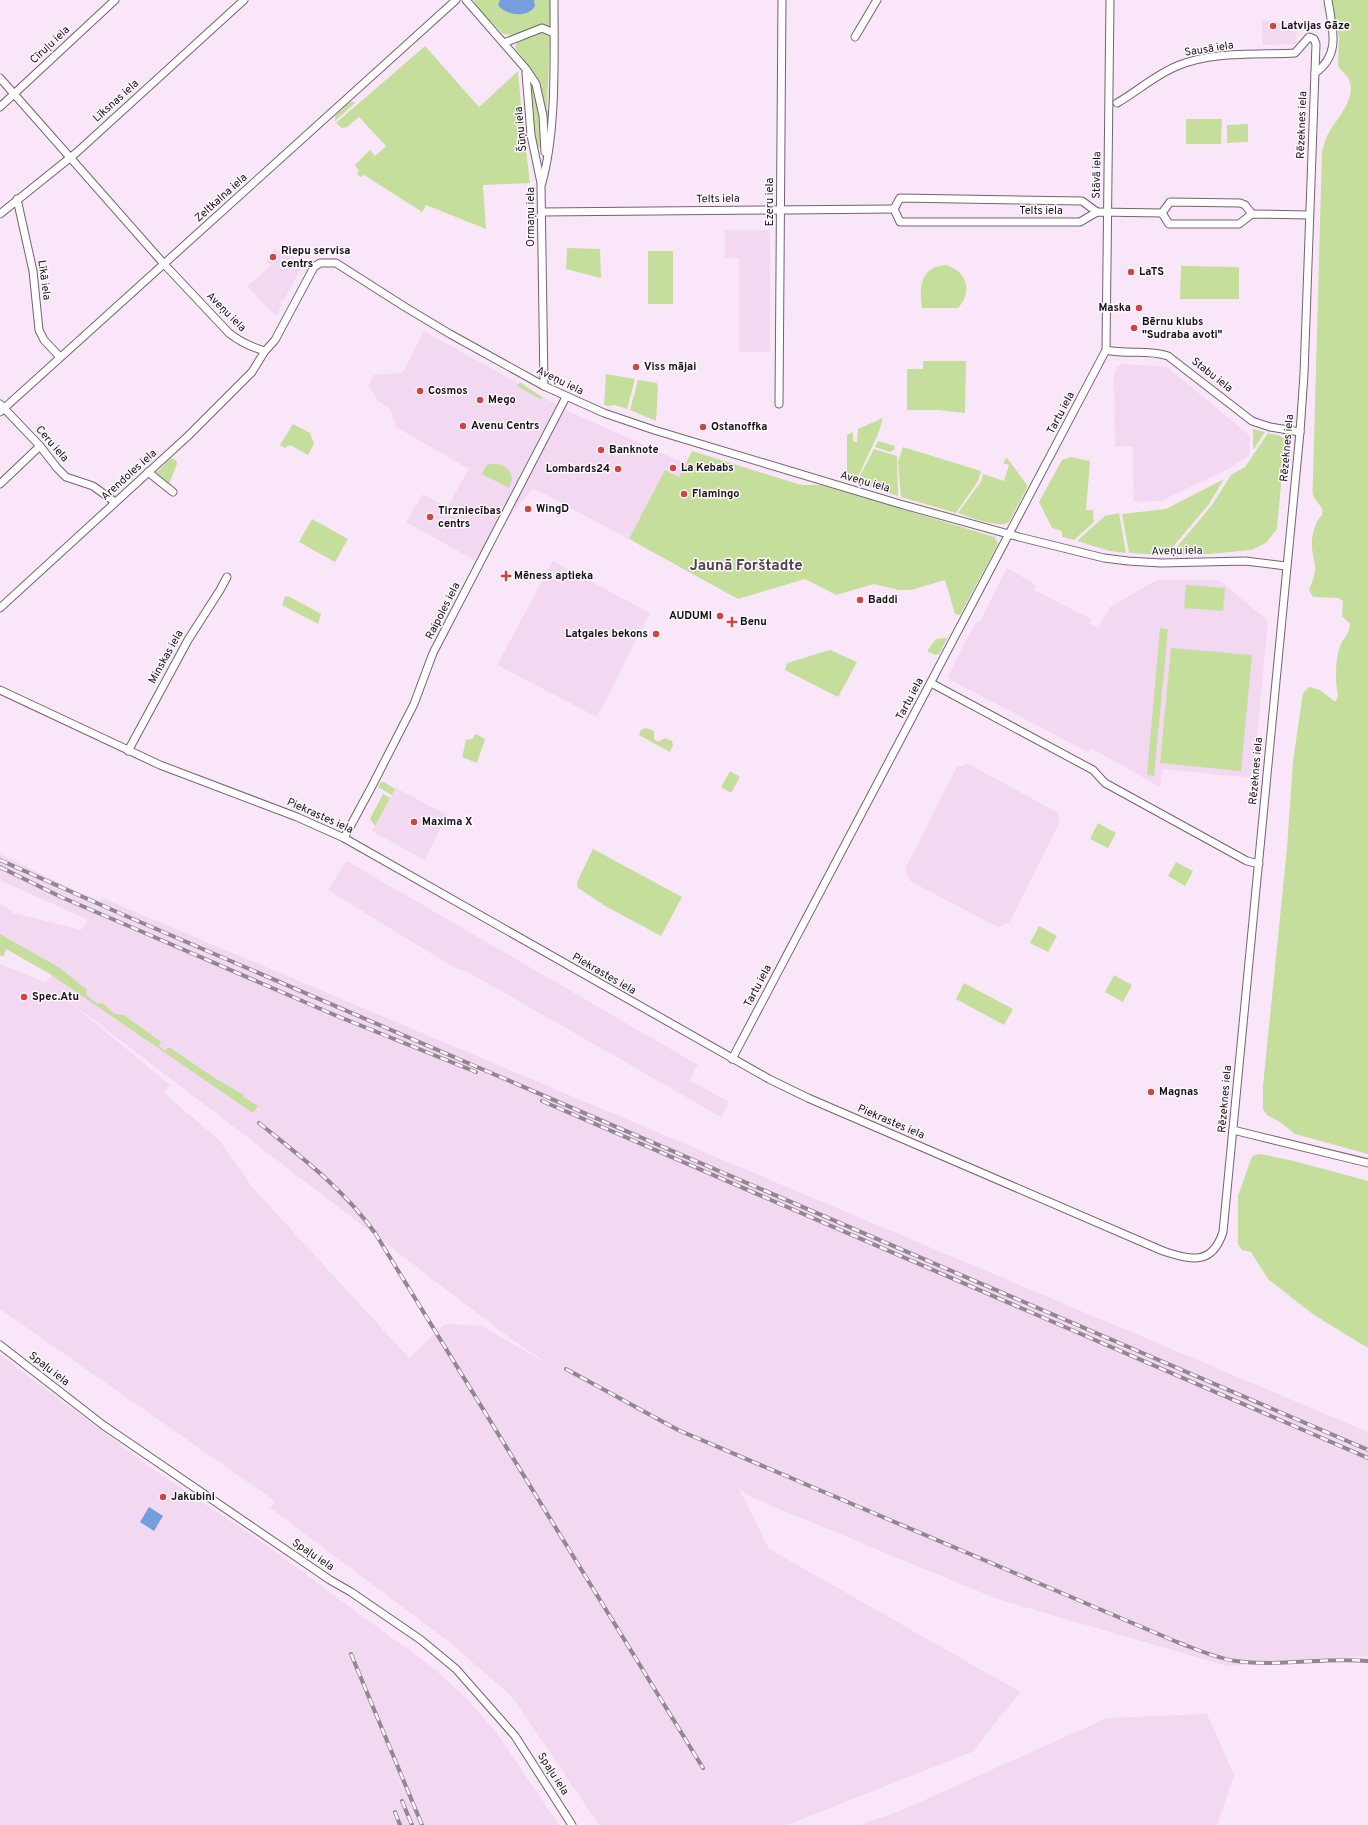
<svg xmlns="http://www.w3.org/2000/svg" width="1368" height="1825" font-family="Overpass,sans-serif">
<rect width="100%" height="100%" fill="#fae6f9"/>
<g fill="#f2d8f1" fill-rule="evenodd">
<path d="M1262,21H1276L1297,32L1296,44L1263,45Z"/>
<path d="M725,230H770V352H739V258H725Z"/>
<path d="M274,249L292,255L295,262L302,266L284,300L282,299L280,303L282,305L276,316L247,286L270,267L271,265L266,262Z"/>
<path d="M424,331L570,412L686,464L679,477L665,471L629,539L533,488L474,560L406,522L423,494L447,507L469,469L396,427L390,408L379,402L369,387L373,375L401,373L404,371Z"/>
<path d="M1123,364L1167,367L1250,436L1249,456L1228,469L1161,501L1134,502L1133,446L1115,447L1114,375L1117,367Z"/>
<path d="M553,561L650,613L597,717L497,665Z"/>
<path d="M1007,568L1036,585L1034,590L1091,619L1089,623L1098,628L1110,607L1157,580H1219L1268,621L1253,778L1163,769L1160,787L1091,748L1088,752L947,678L976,622L979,623Z"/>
<path d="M968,764L1057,812L1060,821L1009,923L998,927L910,881L905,869L957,767Z"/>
<path d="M396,788L447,815L425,860L372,831Z"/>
<path d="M0,854L24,866L26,864L28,868L85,895L100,901L102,898L1368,1432V1656L1227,1666L997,1599L753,1498L739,1489L769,1549L1020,1692L972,1752L787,1825H599L513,1698L453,1645L270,1508L275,1501L0,1309V964L46,983L57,967L0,934V902L13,913L81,930L88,920L0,880ZM60,994L511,1339L556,1369L482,1326L445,1324L409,1358L252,1187L220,1141L164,1093L170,1085Z"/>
<path d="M347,861L698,1065L689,1080L729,1102L721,1117L468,972L455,968L328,890Z"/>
<path d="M0,1355L150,1467L259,1540L433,1668L467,1699L496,1732L559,1825H0Z"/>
<path d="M1207,1714L1234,1775L1217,1825H859L900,1811L1107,1718Z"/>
</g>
<g fill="#c5de9b">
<path d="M474,0H552L551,27L540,25L513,35L503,34L477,7Z"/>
<path d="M1332,0H1368V1154L1295,1134L1280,1122L1267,1115L1263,1109V1086L1287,848L1293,761L1303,693L1309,687L1320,690L1334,701H1336L1338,696C1335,680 1335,662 1340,646C1343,638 1350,634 1350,624L1342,616L1343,601L1339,598L1313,597L1309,590C1311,584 1314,578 1315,572C1316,563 1312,555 1312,547C1311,538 1315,521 1322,515C1324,505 1316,504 1313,495C1312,490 1313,484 1313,478L1322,151C1324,146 1325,140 1327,136C1335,120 1355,102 1350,82C1347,74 1341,72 1338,65L1339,38Z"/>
<path d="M539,30L550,34L547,110H549L547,137C546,100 539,78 515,48L517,40Z"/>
<path d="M425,46L479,107L518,71L522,116L530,183L483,185L486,229L426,205L422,212L364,175L361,177L357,174L359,171L355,165L370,150L375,156L386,146L359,117L347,127L342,128L336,123Z"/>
<path d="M531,85H533L541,119V148L536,146L531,101Z"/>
<path d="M350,102H356L335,121V116Z"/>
<path d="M1186,119H1222L1221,144H1186Z"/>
<path d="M1248,124V142L1227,143V125Z"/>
<path d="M567,248L600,249L601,278L566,269Z"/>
<rect x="648" y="251" width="25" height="53"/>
<path d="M946,265C967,271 973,292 958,308H922C919,286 920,267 946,265Z"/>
<path d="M1181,266L1239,267V299H1180Z"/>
<path d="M923,361H966L965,413L938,410H907V369H923Z"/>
<path d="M606,374L635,379L627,409L615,405L608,406L604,405Z"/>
<path d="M638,380L657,383L658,388L656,421L630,410Z"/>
<path d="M520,382L543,398L540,399L517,386Z"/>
<path d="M883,418L878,434L856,481L847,479V435L853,432V442H857L858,429Z"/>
<path d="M293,424L310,433L314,444L308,455L290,445L285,448L280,445Z"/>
<path d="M1253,429L1265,432L1254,449H1253Z"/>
<path d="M1268,433L1281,436L1285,440L1277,529L1266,543L1251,550L1209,554L1170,555L1212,505L1231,475L1245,467Z"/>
<path d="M878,441L895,446L894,450L890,452L875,447Z"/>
<path d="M903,447L981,471L978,481L956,513L901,497L898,462Z"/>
<path d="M874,449L897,456L898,496L856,483Z"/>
<path d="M692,451L801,485H821L995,537L998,544L960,615L955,614L945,580L911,590H899L874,584L836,595L805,579L738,599L629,539L665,470L679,477Z"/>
<path d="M1070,457L1090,461L1086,510H1093L1094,522L1074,540L1062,537V531L1052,528L1039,502L1062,460Z"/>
<path d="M171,458L176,460L177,464L169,484L156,473Z"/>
<path d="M1006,458L1008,459L1027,485V488L1009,522C999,529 970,517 958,513L982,480L983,474L1004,481L1009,465L1003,463Z"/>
<path d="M489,464C501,463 509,467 512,478L509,488L482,474L486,466Z"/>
<path d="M1224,479L1209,504L1166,555L1129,553L1122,514L1166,509Z"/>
<path d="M1119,513L1126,553L1110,551L1077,541L1105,516Z"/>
<path d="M312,519L348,539L335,562L299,542Z"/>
<path d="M1186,585L1225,588L1223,611L1184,608Z"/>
<path d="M288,596L321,614L318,624L282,605L285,597Z"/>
<path d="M1160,628L1168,629L1154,776L1147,775Z"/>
<path d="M951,631L939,654L935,655L927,651L936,639L947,638Z"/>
<path d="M1171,648L1252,655L1241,771L1160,763Z"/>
<path d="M830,650L857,662L838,697L785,670L787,663Z"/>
<path d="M646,728L654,731V739L658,742L665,738L672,741L673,745L670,752L639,735L641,730Z"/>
<path d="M476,734L485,739L477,763L462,757L466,740L472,739Z"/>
<path d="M730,771L740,777L731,793L721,787Z"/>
<path d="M381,782H384L395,789L392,795L378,787Z"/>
<path d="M383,794L390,798L375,826L370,819Z"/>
<path d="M1098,823L1116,833L1108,848L1090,839Z"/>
<path d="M593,849L682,897L661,936L607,907L578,888L577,882Z"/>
<path d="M1176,862L1193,871L1185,886L1168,876Z"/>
<path d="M1039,926L1057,936L1048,952L1030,943Z"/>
<path d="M0,934L60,968L87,990L86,995L98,1004L102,1003L115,1014L124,1015L161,1042L159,1046L165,1051L169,1047L216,1079L244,1095L243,1097L258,1106L253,1113L50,974L6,949L3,957L0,955Z"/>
<path d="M1114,975L1132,985L1123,1002L1105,992Z"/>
<path d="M964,983L1013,1009L1004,1025L956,999Z"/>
<path d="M1261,1154L1294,1161L1368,1181V1348L1314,1315L1268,1279L1251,1252L1242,1250L1238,1244V1196L1251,1159L1254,1155Z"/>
</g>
<g fill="#759ddf">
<path d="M500,0H534L535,6C528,18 506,16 498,5Z"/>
<path d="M149,1507L163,1516L154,1531L140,1522Z"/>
</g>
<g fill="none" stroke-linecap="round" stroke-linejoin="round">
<defs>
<g id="minor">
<path d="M466,0L526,69L536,84L543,116L545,152"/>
<path d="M855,37L877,0"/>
<path d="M504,43L542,28L554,33"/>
<path d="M526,73L531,135L541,183"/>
<path d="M1315,73C1342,54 1332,28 1328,0"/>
<path d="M0,78L164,264L229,333C240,342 251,347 265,351L275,340L314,267L320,263H336L405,307L450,334L544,386L604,413L654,430L900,504L1019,537L1104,558L1128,561L1161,563L1245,561L1286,566"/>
<path d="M0,107L115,0"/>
<path d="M17,199L33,271L39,330L44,340L60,357"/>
<path d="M894,209L900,222H1080L1097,212L1162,213"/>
<path d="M894,209L900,198L1082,201L1097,212"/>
<path d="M542,212L894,209"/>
<path d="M1162,213L1169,224H1239L1252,214L1309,215"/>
<path d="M1162,213L1170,202L1240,203L1245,205L1252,214"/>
<path d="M0,214L76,153L244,0"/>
<path d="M1106,350C1127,355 1148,349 1168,356L1252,421L1270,427L1300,432"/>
<path d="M544,386L541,186C557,133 554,56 554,0"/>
<path d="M0,404L40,446L57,468L66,477L93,486L115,502"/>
<path d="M779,404L782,0"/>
<path d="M0,412L456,0"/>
<path d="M148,472L173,492"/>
<path d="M0,484L40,446"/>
<path d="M0,608L188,436L252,372L265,351"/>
<path d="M931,683L1093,770L1105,783L1247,861L1259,864"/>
<path d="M0,690L160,765L297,817L344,838L769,1079L808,1098L1163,1251C1191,1260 1212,1266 1223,1232L1300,432L1304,374L1316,44L1314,39L1309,37L1295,53C1257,55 1212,51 1177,66C1157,74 1136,92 1117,103"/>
<path d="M128,751L188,640L220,590L227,577"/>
<path d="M344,838L372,786L414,704L433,653L566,397"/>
<path d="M732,1059L1106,350L1110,0"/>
<path d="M1233,1130L1368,1163"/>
<path d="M0,1345L103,1425L330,1580L351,1592L421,1640L456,1669L515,1736L572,1825"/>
</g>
</defs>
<use href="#minor" stroke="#746273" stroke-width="9"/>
<use href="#minor" stroke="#fff" stroke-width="7"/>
<defs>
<g id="rail">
<path d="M0,860L126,916L1368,1450"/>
<path d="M0,867L61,897L138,930L337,1016L476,1072"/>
<path d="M542,1101L1368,1458"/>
<path d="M259,1123C301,1157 344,1189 375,1233L703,1768"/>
<path d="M566,1369L678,1430L1177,1642C1196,1649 1215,1658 1236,1661C1279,1667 1324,1657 1368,1661"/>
<path d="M351,1654L422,1825"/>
<path d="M402,1801L412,1825"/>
<path d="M395,1812L400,1825"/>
</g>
</defs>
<use href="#rail" stroke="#938592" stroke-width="4"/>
<use href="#rail" stroke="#fdf9fd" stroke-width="2.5" stroke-dasharray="8" stroke-linecap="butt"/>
</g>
<g fill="#d34440" stroke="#fdf9fd" stroke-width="1.5">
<circle cx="1273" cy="26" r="4"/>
<circle cx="273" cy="257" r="4"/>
<circle cx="1131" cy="272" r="4"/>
<circle cx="1139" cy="308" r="4"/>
<circle cx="1134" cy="328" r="4"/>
<circle cx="636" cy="367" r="4"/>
<circle cx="420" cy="391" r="4"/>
<circle cx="480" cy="400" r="4"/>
<circle cx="463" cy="426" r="4"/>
<circle cx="703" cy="427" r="4"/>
<circle cx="601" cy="450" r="4"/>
<circle cx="673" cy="468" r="4"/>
<circle cx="618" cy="469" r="4"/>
<circle cx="684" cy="494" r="4"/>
<circle cx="528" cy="509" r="4"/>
<circle cx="430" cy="517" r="4"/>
<path d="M504 570h4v4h4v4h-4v4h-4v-4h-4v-4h4z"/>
<circle cx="860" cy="600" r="4"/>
<circle cx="720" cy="616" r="4"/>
<path d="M730 616h4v4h4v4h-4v4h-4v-4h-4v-4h4z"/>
<circle cx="656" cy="634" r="4"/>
<circle cx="414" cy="822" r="4"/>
<circle cx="24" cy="997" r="4"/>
<circle cx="1151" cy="1092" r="4"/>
<circle cx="163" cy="1497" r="4"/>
</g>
<g text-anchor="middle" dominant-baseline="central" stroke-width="3" stroke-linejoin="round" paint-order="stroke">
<g font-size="11" font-weight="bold" fill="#171117" stroke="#fdf9fd" text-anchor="start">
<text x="1281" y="26">Latvijas Gāze</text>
<text x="281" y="251">Riepu servisa<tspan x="281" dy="13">centrs</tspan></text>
<text x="1139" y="272">LaTS</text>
<text x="1131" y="308" text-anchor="end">Maska</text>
<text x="1142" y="322">Bērnu klubs<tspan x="1142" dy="13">"Sudraba avoti"</tspan></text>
<text x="644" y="367">Viss mājai</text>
<text x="428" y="391">Cosmos</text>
<text x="488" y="400">Mego</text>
<text x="471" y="426">Avenu Centrs</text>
<text x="711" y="427">Ostanoffka</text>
<text x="609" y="450">Banknote</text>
<text x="681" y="468">La Kebabs</text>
<text x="610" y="469" text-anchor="end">Lombards24</text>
<text x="692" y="494">Flamingo</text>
<text x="536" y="509">WingD</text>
<text x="438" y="511">Tirzniecības<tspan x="438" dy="13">centrs</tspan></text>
<text x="514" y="576">Mēness aptieka</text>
<text x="868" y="600">Baddi</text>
<text x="712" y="616" text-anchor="end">AUDUMI</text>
<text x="740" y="622">Benu</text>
<text x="648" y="634" text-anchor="end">Latgales bekons</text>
<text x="422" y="822">Maxima X</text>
<text x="32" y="997">Spec.Atu</text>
<text x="1159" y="1092">Magnas</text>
<text x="171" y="1497">Jakubini</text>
</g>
<g font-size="11" fill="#171117" stroke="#fdf9fd">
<text transform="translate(50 45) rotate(-43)">Cīruļu iela</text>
<text transform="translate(1209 49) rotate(-9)">Sausā iela</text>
<text transform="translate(116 101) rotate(-42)">Līksnas iela</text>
<text transform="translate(1302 125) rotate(-88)">Rēzeknes iela</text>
<text transform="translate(521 129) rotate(-96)">Šūņu iela</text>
<text transform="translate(1097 175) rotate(-89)">Stāvā iela</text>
<text transform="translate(221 198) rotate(-42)">Zeltkalna iela</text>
<text transform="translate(718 199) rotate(-1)">Telts iela</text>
<text transform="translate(770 202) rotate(-90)">Ezeru iela</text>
<text x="1041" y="211">Telts iela</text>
<text transform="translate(531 217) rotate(-90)">Ormaņu iela</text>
<text transform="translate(44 280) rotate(82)">Līkā iela</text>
<text transform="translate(226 312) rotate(45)">Aveņu iela</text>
<text transform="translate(1212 375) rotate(38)">Stabu iela</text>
<text transform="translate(560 381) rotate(26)">Aveņu iela</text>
<text transform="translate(1061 413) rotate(-62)">Tartu iela</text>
<text transform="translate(52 444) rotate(49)">Ceru iela</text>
<text transform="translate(1287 448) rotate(-85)">Rēzeknes iela</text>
<text transform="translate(129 475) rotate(-42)">Arendoles iela</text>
<text transform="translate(865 482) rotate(16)">Aveņu iela</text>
<text transform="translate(1177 551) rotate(-1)">Aveņu iela</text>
<text transform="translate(443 611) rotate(-63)">Raipoles iela</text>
<text transform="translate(166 657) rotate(-61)">Minskas iela</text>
<text transform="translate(910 699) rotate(-62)">Tartu iela</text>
<text transform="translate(1256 771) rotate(-85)">Rēzeknes iela</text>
<text transform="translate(320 816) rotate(24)">Piekrastes iela</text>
<text transform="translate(604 974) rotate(30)">Piekrastes iela</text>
<text transform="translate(758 986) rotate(-62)">Tartu iela</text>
<text transform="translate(1225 1099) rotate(-85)">Rēzeknes iela</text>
<text transform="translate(891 1122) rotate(23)">Piekrastes iela</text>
<text transform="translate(49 1369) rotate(38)">Spaļu iela</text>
<text transform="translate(313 1555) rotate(34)">Spaļu iela</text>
<text transform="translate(553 1774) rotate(57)">Spaļu iela</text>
</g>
<g font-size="15" font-weight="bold" fill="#524251" stroke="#fdf9fd">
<text x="746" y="566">Jaunā Forštadte</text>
</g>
</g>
</svg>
